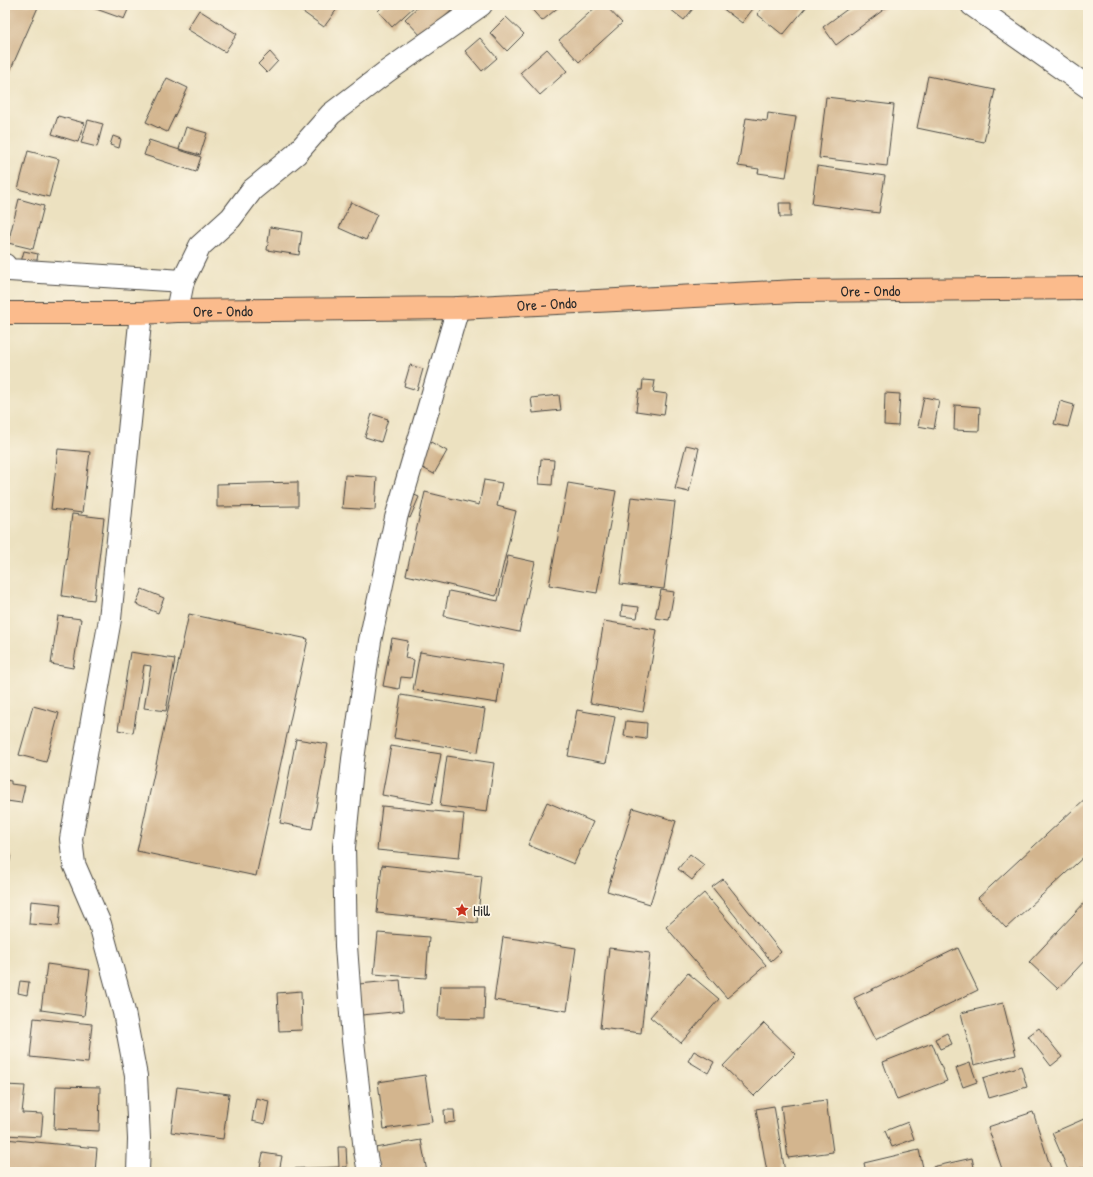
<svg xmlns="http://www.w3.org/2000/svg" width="1093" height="1177" font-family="'Patrick Hand',sans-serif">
<rect width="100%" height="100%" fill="#fcf5e5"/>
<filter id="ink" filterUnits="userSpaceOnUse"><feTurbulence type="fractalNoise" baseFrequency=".025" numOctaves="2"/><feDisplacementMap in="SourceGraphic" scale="8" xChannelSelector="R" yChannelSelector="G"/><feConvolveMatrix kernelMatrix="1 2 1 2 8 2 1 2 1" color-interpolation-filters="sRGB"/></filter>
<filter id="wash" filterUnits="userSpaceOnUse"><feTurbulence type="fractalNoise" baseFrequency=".012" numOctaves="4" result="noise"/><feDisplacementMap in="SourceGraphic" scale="16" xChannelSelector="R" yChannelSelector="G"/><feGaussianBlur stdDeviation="0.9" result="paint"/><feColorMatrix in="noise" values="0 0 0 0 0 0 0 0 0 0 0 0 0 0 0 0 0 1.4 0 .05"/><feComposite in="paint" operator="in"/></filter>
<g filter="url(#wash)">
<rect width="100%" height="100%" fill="#ece1c0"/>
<g id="blocks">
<g fill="#d3b58e">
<path d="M5,5H39L10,71L5,69Z"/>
<path d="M85,5H130L124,19Z"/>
<path d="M293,5H340L324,27Z"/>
<path d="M384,5H416L392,27L378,11Z"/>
<path d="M420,5H457L423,38L405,19Z"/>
<path d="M528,5H561L542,21Z"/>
<path d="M598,5H605L622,23L579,62L559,40Z"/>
<path d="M665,5H696L684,20Z"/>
<path d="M718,5H756L742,23Z"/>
<path d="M765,5H808L783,35L757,14Z"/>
<path d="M853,5H890L836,45L823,27Z"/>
<path d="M199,10L237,34L225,52L187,29Z"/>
<path d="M506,17L524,34L507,51L490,33Z"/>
<path d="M480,38L497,58L482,71L465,51Z"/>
<path d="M547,49L567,71L540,95L520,73Z"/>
<path d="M270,52L278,61L267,73L258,64Z"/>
<path d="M928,76L995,90L984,142L917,128Z"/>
<path d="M167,78L188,88L167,132L146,122Z"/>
<path d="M826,97L894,105L887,166L819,158Z"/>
<path d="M768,113L796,117L786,177L758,173L759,169L738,166L746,118L767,121Z"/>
<path d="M58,116L84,123L78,142L52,134Z"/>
<path d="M88,120L103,124L97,147L81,143Z"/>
<path d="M186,127L207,133L200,155L179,149Z"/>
<path d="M113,136L121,139L119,148L110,145Z"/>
<path d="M149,140L201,157L196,172L144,155Z"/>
<path d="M28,151L59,159L49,197L18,189Z"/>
<path d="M817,166L885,176L879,213L812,204Z"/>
<path d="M19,199L44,206L33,249L8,243Z"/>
<path d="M351,202L377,214L366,240L339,228Z"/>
<path d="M779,203H791V217H780Z"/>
<path d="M270,227L302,232L299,255L267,250Z"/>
<path d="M24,251L38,254L36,265L21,262Z"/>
<path d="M410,365L423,369L417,390L404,386Z"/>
<path d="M643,380L655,381L653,392L667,394L664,415L636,411L639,390H642Z"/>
<path d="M885,393L900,394L898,426L884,425Z"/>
<path d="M559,395L561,410L533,413L531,398Z"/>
<path d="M924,397L939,400L934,429L918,426Z"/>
<path d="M1060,401L1074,405L1068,427L1054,424Z"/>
<path d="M955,405L980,407L979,431L954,430Z"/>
<path d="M372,414L388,419L381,442L365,437Z"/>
<path d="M429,441L447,451L434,474L417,465Z"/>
<path d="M686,445L699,448L689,492L675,489Z"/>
<path d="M58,449L90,452L82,513L51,509Z"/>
<path d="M541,459L554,460L552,485L539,484Z"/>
<path d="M345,475L377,477L375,510L342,508Z"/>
<path d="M484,480L502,483L497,506L516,511L496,596L406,575L425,492L479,505Z"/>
<path d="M298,482V506L217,507V484Z"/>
<path d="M568,483L616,491L597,593L549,585Z"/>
<path d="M412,494L419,497L410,518L404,515Z"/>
<path d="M631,497L675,502L664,589L620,584Z"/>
<path d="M72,514L104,518L94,600L62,596Z"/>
<path d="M508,556L535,562L519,632L444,616L449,591L498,601Z"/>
<path d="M142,589L164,598L158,613L136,604Z"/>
<path d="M661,590L674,592L669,620L655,618Z"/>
<path d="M622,605L639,607L637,618L621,616Z"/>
<path d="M189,614L308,639L256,876L137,851Z"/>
<path d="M58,616L81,619L73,668L51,664Z"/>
<path d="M604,621L657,630L643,712L590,703Z"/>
<path d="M392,638L408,641L405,658L414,660L411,678L401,677L399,689L383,686Z"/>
<path d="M130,652L175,659L166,711L144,708L151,666L144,665L133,733L118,730Z"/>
<path d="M420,652L503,665L497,703L413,690Z"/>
<path d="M401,695L485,709L478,752L394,738Z"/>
<path d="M33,706L59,713L46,762L19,755Z"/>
<path d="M577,710L615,717L606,763L568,756Z"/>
<path d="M626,721L647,723L646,739L624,736Z"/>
<path d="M296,739L328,744L312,829L280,823Z"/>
<path d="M391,746L441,754L432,804L382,795Z"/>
<path d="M447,756L494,763L487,812L440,806Z"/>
<path d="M5,780L11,781V784L25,786L21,803L7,801L6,809Z"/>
<path d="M1088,796V853L1006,928L978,898Z"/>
<path d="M547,802L593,822L574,864L528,845Z"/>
<path d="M382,806L464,814L459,858L377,850Z"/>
<path d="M633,808L676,821L650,904L607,891Z"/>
<path d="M5,854L11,855L7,874H5Z"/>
<path d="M690,854L704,865L692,880L678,869Z"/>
<path d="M382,865L482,876L477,923L377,913Z"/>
<path d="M723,879L781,952L771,961L712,887Z"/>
<path d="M704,893L766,965L727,998L666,927Z"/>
<path d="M1088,899V957L1058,989L1029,962Z"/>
<path d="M31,901L61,904L59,926L29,924Z"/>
<path d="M378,933L429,937L426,978L374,974Z"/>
<path d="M503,937L576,948L567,1011L494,1000Z"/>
<path d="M609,948L650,953L641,1033L600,1028Z"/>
<path d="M958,948L978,990L875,1040L854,998Z"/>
<path d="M47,964L90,970L84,1016L41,1010Z"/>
<path d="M688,973L719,999L681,1043L650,1017Z"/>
<path d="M400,980L403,1011L362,1015L359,984Z"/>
<path d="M20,981L29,982L27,995L18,993Z"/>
<path d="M440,986H485L484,1019L438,1018Z"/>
<path d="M301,991L302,1030L279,1031L277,993Z"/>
<path d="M1003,1003L1016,1055L974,1065L961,1013Z"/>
<path d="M34,1018L92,1024L88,1063L30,1057Z"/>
<path d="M764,1023L796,1054L754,1096L723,1066Z"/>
<path d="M1039,1028L1062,1057L1051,1066L1028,1036Z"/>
<path d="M947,1033L952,1044L940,1049L935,1039Z"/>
<path d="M932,1043L947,1081L897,1100L883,1062Z"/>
<path d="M694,1051L714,1062L708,1073L688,1061Z"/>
<path d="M970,1063L977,1082L963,1087L956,1068Z"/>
<path d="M1021,1066L1027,1087L989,1098L983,1078Z"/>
<path d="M425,1075L432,1122L384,1129L378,1082Z"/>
<path d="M5,1085L25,1086L22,1113L43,1114L41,1137L5,1135Z"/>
<path d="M56,1086L100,1087L99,1131L54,1129Z"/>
<path d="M177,1087L229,1094L223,1139L171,1132Z"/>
<path d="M256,1098L269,1101L265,1124L252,1121Z"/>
<path d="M826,1100L833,1152L788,1158L781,1106Z"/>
<path d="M774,1106L785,1172H767L756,1109Z"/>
<path d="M444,1110H454L455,1122L445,1123Z"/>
<path d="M1033,1112L1052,1172H1003L988,1127Z"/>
<path d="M1084,1119L1088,1127V1165L1072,1172H1069L1052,1133Z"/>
<path d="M908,1122L914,1139L892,1147L885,1131Z"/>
<path d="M5,1139L97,1148L95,1172H5Z"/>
<path d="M421,1140L427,1172H379L375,1148Z"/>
<path d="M338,1147H346L347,1167H342V1172H282L281,1169L339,1167Z"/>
<path d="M919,1150L924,1172H866L864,1163Z"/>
<path d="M263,1153L282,1156L279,1172H259Z"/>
<path d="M972,1158L975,1172H933L932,1167Z"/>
</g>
</g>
</g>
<g filter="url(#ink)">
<use href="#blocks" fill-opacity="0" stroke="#484641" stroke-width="1"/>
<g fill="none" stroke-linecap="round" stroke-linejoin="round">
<defs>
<g id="minor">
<path d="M972,5L1088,87"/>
<path d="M5,265L9,270L183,281"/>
<path d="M177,311L183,281L200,246L231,218L252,190L296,154L331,114L386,72L481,5"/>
<path d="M138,1172L139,1139L136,1076L124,1012L100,924L74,864L71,839L110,619L141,313"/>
<path d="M369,1172L365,1151L353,1041L346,946L344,847L353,759L370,641L396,518L458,308"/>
</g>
<g id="primary">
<path id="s1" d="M5,313H141L177,311L458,308L796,291L1088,288"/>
</g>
</defs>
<use href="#minor" stroke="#484641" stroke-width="24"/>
<use href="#primary" stroke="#484641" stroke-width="24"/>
<use href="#minor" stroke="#fff" stroke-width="22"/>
<use href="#primary" stroke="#fbbb8c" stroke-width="22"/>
</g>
</g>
<defs>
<symbol id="sight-bare" viewBox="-9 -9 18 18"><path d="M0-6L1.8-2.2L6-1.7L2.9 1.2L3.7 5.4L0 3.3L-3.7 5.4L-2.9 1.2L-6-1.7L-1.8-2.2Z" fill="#c8321e" stroke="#fcf5e5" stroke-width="2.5" paint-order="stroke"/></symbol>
</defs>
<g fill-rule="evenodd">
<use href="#sight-bare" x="452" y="900" width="20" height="20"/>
</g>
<g text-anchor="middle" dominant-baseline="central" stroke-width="3.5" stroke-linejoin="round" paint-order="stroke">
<g font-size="15" fill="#2b2b2b" stroke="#fcf5e5">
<text stroke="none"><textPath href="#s1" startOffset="866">Ore - Ondo</textPath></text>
<text stroke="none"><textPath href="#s1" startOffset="542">Ore - Ondo</textPath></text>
<text stroke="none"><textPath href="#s1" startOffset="218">Ore - Ondo</textPath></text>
</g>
<g font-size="15" fill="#2b2b2b" stroke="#fcf5e5" text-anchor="start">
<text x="473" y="910">Hill</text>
</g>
</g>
<rect width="1093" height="1177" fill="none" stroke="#fcf5e5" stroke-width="20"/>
</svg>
